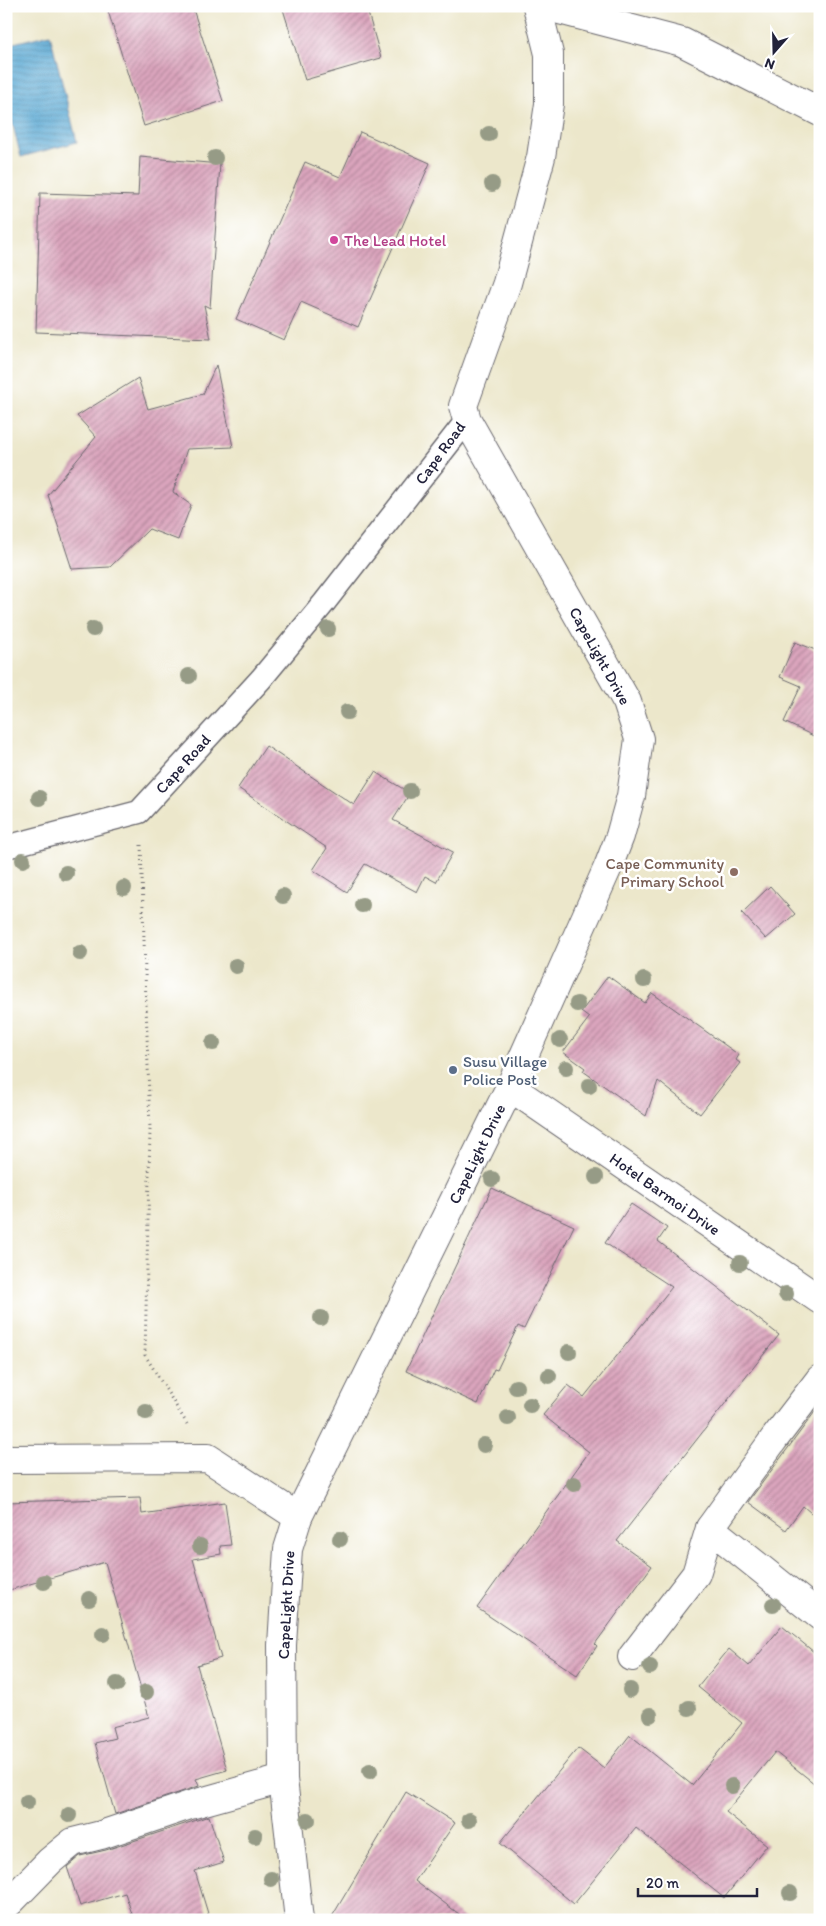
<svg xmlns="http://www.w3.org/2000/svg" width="826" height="1926" font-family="Itim,sans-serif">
<defs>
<pattern id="water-rules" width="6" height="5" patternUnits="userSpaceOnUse" patternTransform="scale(1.25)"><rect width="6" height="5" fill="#59a8d3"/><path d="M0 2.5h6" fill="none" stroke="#4988ac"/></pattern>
<pattern id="building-hatch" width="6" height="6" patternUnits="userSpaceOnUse" patternTransform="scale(1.25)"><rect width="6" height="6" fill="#dba5bd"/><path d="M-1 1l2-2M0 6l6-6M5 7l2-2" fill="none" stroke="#b1869b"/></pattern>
</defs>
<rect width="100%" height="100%" fill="#fff"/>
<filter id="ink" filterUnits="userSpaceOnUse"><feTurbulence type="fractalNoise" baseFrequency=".02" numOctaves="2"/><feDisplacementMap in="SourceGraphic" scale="10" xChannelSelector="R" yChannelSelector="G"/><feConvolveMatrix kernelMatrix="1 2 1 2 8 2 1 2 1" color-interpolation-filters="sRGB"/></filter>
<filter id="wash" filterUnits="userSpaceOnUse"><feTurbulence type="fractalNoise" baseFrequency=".0096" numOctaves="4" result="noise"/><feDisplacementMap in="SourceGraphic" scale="20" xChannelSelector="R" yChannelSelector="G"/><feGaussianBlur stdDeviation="1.12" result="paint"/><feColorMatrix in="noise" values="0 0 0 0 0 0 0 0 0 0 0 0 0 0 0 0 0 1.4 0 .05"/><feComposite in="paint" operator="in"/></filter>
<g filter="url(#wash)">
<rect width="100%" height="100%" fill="#ece7cb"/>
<path fill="url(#water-rules)" stroke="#3e6587" d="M50,34L77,142L21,157L6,98V45Z"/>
<g id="blocks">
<g fill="url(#building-hatch)">
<path d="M125,6H192L223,101L144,126L108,11Z"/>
<path d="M282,6H366L381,58L305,80Z"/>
<path d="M360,132L430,163L358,327L301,302L284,340L236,319L305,162L340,177Z"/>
<path d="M140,157L220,164L210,308L204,305L211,339L36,332L40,193L138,196Z"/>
<path d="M216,365L233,447L187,449L173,492L191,505L178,540L149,529L110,567L72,569L48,495L96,437L77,416L138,378L148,409L203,394Z"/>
<path d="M795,642L818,651L820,647V739L784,722L801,686L780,677Z"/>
<path d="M266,746L354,805L375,772L410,793L393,820L453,852L436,882L425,876L417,892L365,864L347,892L313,870L327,848L238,788Z"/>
<path d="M770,886L795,914L766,939L742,913Z"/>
<path d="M608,976L645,1003L652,993L739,1055L736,1060L740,1063L700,1114L658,1081L646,1116L583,1071L585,1068L563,1052L589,1018L581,1012Z"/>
<path d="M492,1188L574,1226L524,1329L518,1326L497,1370L494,1369L478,1404L406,1371Z"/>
<path d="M631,1204L667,1228L658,1241L779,1335L617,1541L652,1566L595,1644L597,1646L577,1675L477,1608L589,1452L543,1415L568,1385L584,1397L672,1287L605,1243Z"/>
<path d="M820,1405V1521L803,1506L786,1530L748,1502Z"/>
<path d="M140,1498L142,1514L225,1502L231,1545L220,1546L221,1554L193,1559L221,1658L197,1665L227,1770L196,1779L199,1786L115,1814L95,1743L115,1738L112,1727L149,1717L105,1562L6,1591V1502Z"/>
<path d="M782,1626L820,1657V1788L775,1752L726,1812L767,1845L724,1898L636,1828L574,1904L500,1843L578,1748L604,1768L630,1735L692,1785L742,1723L698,1687L729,1649L749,1666Z"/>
<path d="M406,1792L455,1823L415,1881L467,1920H330Z"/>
<path d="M209,1816L224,1862L195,1871L210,1920H134L125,1893L80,1906L67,1867L80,1856L106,1850Z"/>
</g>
</g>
</g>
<g filter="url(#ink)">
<use href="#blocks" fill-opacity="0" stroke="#69676d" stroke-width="1"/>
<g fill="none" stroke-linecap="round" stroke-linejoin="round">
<defs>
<path id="service" d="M6,847L139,812L261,679L324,603L467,420"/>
<g id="minor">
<path d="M544,6L682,42L820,112"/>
<path d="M510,1087L820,1300"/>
<path d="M6,1459L208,1458L298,1517"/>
<path d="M710,1528L820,1616"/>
<path d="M632,1657L696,1574L710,1528L774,1439L820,1379"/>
<path d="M10,1902L50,1861L73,1842L101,1835L190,1805L283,1779"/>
</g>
<path id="tertiary" d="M299,1920L283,1779L282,1645L288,1549L298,1517L510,1087L608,867L620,836L631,796L639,739L627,702L467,420L463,406L507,283L541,157L549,104V54L537,6"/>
</defs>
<use href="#service" stroke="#69676d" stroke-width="25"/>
<use href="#minor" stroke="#69676d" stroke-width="30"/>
<use href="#tertiary" stroke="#69676d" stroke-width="30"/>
<path stroke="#69676d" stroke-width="3" stroke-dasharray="1 4" stroke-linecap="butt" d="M141,845L150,1129L145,1355L187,1424"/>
<use href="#service" stroke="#fff" stroke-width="22"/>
<use href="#minor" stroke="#fff" stroke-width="28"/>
<use href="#tertiary" stroke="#fff" stroke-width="28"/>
</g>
<g fill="#969b86">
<circle cx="489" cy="134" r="8"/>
<circle cx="215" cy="158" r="8"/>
<circle cx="492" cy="184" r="8"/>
<circle cx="93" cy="629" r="8"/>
<circle cx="328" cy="629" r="8"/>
<circle cx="189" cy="676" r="8"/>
<circle cx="347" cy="712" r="8"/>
<circle cx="410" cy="791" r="8"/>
<circle cx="39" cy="798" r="8"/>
<circle cx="23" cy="860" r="8"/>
<circle cx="66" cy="873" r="8"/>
<circle cx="124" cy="888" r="8"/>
<circle cx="283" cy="896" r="8"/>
<circle cx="362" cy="905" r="8"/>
<circle cx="80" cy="953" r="8"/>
<circle cx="236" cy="966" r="8"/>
<circle cx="644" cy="980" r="8"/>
<circle cx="577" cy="1004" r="8"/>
<circle cx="560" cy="1040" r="8"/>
<circle cx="213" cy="1043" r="8"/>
<circle cx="566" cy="1068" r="8"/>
<circle cx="589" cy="1086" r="8"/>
<circle cx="596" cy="1177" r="8"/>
<circle cx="492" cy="1179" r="8"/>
<circle cx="740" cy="1263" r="8"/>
<circle cx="786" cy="1294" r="8"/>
<circle cx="321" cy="1318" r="8"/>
<circle cx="569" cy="1352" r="8"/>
<circle cx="549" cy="1376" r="8"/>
<circle cx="516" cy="1387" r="8"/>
<circle cx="530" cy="1405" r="8"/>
<circle cx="146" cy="1412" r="8"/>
<circle cx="508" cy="1418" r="8"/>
<circle cx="484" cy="1445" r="8"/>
<circle cx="574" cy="1484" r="8"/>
<circle cx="340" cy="1539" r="8"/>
<circle cx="200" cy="1546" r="8"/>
<circle cx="44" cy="1582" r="8"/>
<circle cx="89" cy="1599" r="8"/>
<circle cx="773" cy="1605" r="8"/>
<circle cx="103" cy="1634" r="8"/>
<circle cx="650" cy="1667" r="8"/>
<circle cx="117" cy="1684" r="8"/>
<circle cx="630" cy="1690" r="8"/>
<circle cx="146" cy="1692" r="8"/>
<circle cx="689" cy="1708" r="8"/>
<circle cx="650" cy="1715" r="8"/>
<circle cx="370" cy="1771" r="8"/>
<circle cx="732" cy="1786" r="8"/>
<circle cx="27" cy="1802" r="8"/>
<circle cx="69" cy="1815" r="8"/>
<circle cx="308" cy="1820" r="8"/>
<circle cx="469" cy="1820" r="8"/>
<circle cx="255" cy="1836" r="8"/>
<circle cx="271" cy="1879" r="8"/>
<circle cx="790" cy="1893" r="8"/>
</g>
</g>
<circle fill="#d1479c" stroke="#fff" stroke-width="2" cx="334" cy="240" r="5"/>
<circle fill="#8d6e63" stroke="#fff" stroke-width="2" cx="734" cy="872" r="5"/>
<circle fill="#5c6f8a" stroke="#fff" stroke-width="2" cx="453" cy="1070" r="5"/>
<g text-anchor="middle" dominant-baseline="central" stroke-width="5" stroke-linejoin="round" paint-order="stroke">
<g font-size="16" fill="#b23c85" stroke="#fff" text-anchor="start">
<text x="344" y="240">The Lead Hotel</text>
</g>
<g font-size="16" fill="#22223b" stroke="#fff">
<text transform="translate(440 453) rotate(-54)">Cape Road</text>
<text transform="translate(600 656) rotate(61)">CapeLight Drive</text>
<text transform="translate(183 764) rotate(-48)">Cape Road</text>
<text transform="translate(477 1154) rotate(-64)">CapeLight Drive</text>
<text transform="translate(665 1194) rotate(35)">Hotel Barmoi Drive</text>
<text transform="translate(286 1605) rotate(-87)">CapeLight Drive</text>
</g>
<g font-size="16" fill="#785e54" stroke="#fff" text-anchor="end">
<text x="724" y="863">Cape Community<tspan x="724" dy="18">Primary School</tspan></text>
</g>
<g font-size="16" fill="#4e5e75" stroke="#fff" text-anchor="start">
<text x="463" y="1061">Susu Village<tspan x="463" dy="18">Police Post</tspan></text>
</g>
</g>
<rect width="826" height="1926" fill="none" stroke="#fff" stroke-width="25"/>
<g transform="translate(774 52) rotate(200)" stroke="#ffffff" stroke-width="4" paint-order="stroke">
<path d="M0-4L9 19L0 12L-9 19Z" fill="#22223b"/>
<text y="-8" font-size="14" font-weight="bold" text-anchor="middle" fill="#22223b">N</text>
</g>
<path d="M638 1888v8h119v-8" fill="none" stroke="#22223b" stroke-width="2.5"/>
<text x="646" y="1888" font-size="15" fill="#22223b" stroke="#ffffff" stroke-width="4" paint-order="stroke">20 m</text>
</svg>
